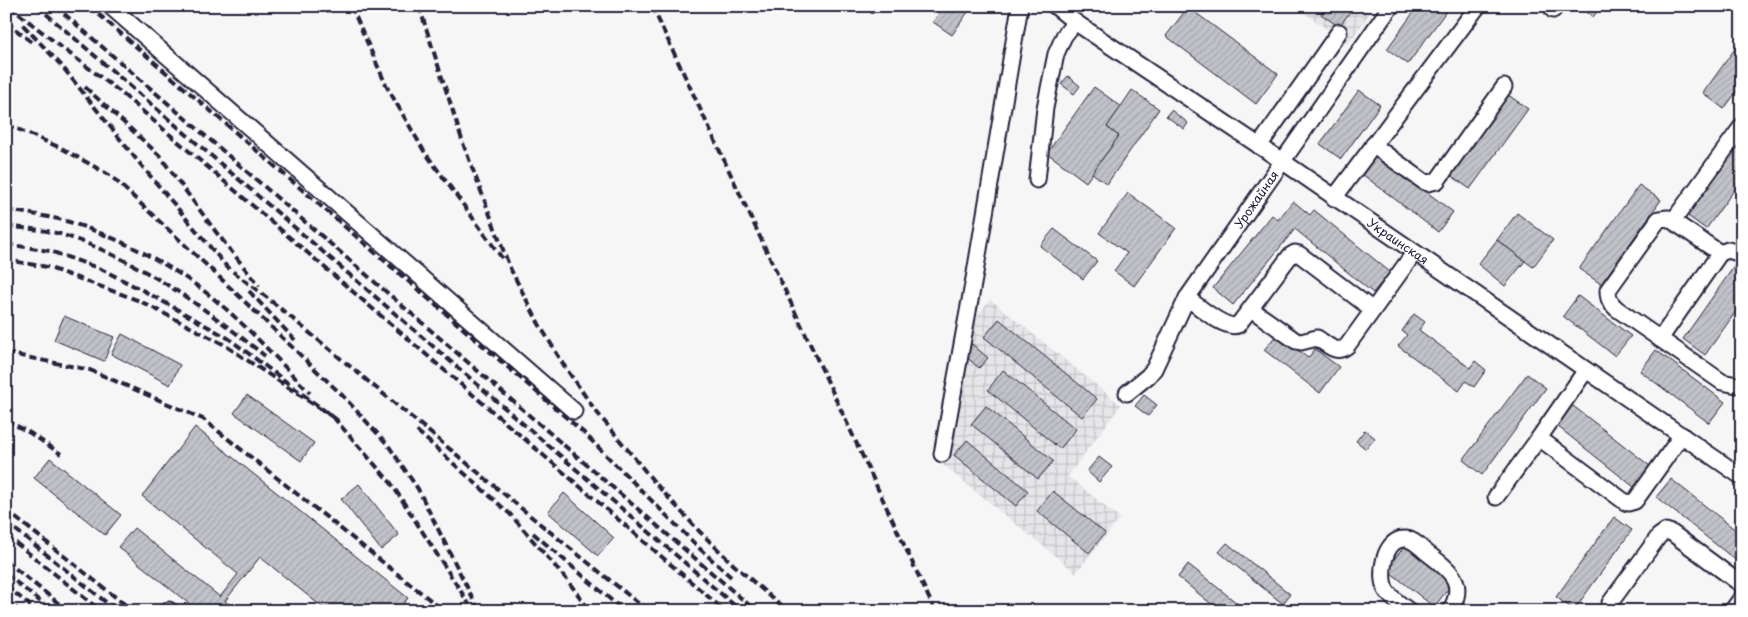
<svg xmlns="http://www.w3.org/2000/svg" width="1748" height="617" font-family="'Playpen Sans',sans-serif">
<defs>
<pattern id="industrial-grid" width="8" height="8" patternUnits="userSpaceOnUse" patternTransform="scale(1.25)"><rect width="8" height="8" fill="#e6e6e9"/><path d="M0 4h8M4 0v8" fill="none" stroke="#c5c5c9"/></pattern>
<pattern id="building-hatch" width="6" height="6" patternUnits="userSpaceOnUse" patternTransform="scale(1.25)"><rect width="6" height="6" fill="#c2c2c9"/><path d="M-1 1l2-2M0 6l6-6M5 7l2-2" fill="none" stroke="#a6a6ae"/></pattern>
</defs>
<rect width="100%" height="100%" fill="#f6f6f7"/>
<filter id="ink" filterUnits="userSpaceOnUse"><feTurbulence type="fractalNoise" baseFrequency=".02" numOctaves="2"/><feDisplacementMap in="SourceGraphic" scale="10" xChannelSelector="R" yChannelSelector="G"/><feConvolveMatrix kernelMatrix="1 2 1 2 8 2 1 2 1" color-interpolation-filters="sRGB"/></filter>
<g filter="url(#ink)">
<g fill="url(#industrial-grid)">
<path d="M1295,6H1375L1348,44Z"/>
<path d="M990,299L1121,405L1068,476L1120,518L1076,573L937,460L962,322L969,327Z"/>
</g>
<g fill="url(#building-hatch)" stroke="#22223b">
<path d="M864,6H880L872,14Z"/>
<path d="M944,6H972L952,35L933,22Z"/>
<path d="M1327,6H1354L1339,27L1321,14Z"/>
<path d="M1418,6H1441L1447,10L1408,64L1387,49Z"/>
<path d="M1579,6H1601L1593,17Z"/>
<path d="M1188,7L1278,74L1256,104L1166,36Z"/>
<path d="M1742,39V84L1724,109L1703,93Z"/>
<path d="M1068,76L1080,86L1074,94L1061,84Z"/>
<path d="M1094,87L1122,107L1107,127L1119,136L1086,182L1047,153Z"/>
<path d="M1132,90L1159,109L1107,184L1092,173L1119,136L1107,127Z"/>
<path d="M1359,90L1380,105L1341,159L1320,144Z"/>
<path d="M1507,94L1528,109L1470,189L1449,174Z"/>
<path d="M1171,110L1188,123L1184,129L1166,116Z"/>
<path d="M1742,135V179L1706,229L1685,214Z"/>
<path d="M1373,151L1453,212L1438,232L1358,171Z"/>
<path d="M1639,185L1661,200L1601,284L1579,269Z"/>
<path d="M1128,193L1176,228L1134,286L1114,271L1127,253L1099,233Z"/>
<path d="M1293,201L1310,215L1314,210L1390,272L1373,293L1295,229L1233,305L1213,288L1272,215L1278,220Z"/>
<path d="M1517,213L1553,240L1533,267L1497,240Z"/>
<path d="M1054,229L1097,261L1083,279L1040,246Z"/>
<path d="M1497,240L1525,261L1505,286L1478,264Z"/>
<path d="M1740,258L1742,259V303L1705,355L1683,339Z"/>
<path d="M1578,296L1631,336L1615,356L1563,316Z"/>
<path d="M1414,314L1425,322L1419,330L1470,368L1475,361L1486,370L1474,387L1466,381L1459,391L1398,346L1407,335L1402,331Z"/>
<path d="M64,316L114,337L104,361L54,340Z"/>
<path d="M999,319L1097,399L1082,417L984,337Z"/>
<path d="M122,334L180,365L170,385L111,354Z"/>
<path d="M1277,334L1308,358L1315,349L1339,367L1320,393L1264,350Z"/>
<path d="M972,344L988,358L979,368L963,354Z"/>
<path d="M1656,350L1725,402L1709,423L1640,371Z"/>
<path d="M1003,370L1076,429L1060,449L988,390Z"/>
<path d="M1527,374L1546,388L1482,475L1463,460Z"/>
<path d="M247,395L314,443L301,461L234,413Z"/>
<path d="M1144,395L1157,405L1148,416L1135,406Z"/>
<path d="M1568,402L1650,466L1634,487L1552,422Z"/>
<path d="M986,406L1053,461L1038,479L971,424Z"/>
<path d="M195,427L408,598L398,611H327L260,557L225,601L237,611H198L118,547L134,528L220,597L238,574L142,496Z"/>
<path d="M1365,430L1375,438L1366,449L1356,441Z"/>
<path d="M967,440L1028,491L1016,506L954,455Z"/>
<path d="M1099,457L1112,467L1099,482L1087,471Z"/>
<path d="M50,458L121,515L105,535L34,478Z"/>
<path d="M1671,479L1742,535V557L1738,562L1656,497Z"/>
<path d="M359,484L399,535L381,550L341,499Z"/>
<path d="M1053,491L1105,533L1089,553L1037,511Z"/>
<path d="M564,493L614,538L598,556L548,512Z"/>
<path d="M1614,517L1632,530L1574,610L1556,597Z"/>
<path d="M1227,543L1290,594L1283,604L1219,552Z"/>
<path d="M1405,546L1452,584L1434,607L1386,569Z"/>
<path d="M1188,564L1247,611H1220L1178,577Z"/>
</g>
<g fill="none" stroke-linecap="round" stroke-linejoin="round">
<defs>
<g id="minor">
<path d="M110,6L574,411"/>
<path id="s1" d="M1055,6L1075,22L1282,161L1742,477"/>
<path d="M1553,10L1556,6"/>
<path d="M1373,145L1423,181L1428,183L1437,181L1504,87"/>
<path d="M1259,146L1339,32"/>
<path d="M1037,180L1045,108L1056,54L1064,36L1075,22"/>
<path d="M1334,198L1478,6"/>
<path d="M1673,221L1742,126"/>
<path d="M1720,253L1668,218L1659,219L1608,290C1608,299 1610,303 1617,309L1722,382L1742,386"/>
<path d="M1187,298C1199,306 1224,330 1238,325L1290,256L1295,253L1299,254L1373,310L1414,253"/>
<path d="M1251,309L1296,341L1301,342L1317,338C1327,344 1336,355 1347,346L1373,310"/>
<path d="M1660,339L1720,253L1728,250L1742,254"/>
<path d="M1586,370L1539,438L1625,502L1628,503L1635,501L1682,435"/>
<path id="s2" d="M1127,393L1148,376L1154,369L1187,298L1391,6"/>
<path d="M942,454L975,273L1020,6"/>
<path d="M1496,497L1539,438"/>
<path d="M169,610L170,611"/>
<path d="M1409,611C1402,605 1391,599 1386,590C1378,576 1384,539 1404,539C1412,538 1420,547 1426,552C1448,569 1468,581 1450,611"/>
<path d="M1609,611L1610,603L1659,536L1666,531L1672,533L1742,585"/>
<path d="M1732,611L1742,597"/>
</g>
</defs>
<use href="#minor" stroke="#22223b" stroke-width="19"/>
<use href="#minor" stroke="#fff" stroke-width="15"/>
<g stroke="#22223b" stroke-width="4" stroke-dasharray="8 4" stroke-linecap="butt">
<path d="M9,6L65,50L119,91L725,611"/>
<path d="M37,6L741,611"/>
<path d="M55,6L756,611"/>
<path d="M89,6L583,432L699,548L731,577"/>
<path d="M351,6L387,87L424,151L502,258"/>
<path d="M419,6L464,146L510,268L539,324L565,367L595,410L655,483L699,531L734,565L787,611"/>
<path d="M652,6L935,611"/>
<path d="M6,22L34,44"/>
<path d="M23,25L61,65L136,159L227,267L270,300L539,523L648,611"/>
<path d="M85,87L159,155L216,232L259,286"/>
<path d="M6,126L13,127L63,149L111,176L217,275L343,396L388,445L418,489L479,611"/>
<path d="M6,210C26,213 47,216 66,221C115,236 163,260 204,291C242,320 277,359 310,393"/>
<path d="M6,226C25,229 45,229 63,235C138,259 204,307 265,356"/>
<path d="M6,244L50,251L101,269L146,292L228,338L337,420L223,344L140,301L47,267L6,260"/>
<path d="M249,291L295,340"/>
<path d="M6,353L90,370L203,419L444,611"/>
<path d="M333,417L391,483L469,604"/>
<path d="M6,420L30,433L61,454"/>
<path d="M417,431L510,514L568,581L590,611"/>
<path d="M6,510L133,611"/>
<path d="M6,522L117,611"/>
<path d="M533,533L624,611"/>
<path d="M6,535L101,611"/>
<path d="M6,561L68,611"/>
<path d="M6,574L52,611"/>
<path d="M6,586L37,611"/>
<path d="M6,600L20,611"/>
</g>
</g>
</g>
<g text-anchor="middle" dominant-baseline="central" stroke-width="5" stroke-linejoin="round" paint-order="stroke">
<g font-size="12" fill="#22223b" stroke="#fff">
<text stroke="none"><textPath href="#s2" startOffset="235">Урожайная</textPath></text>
<text stroke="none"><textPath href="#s1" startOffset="416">Украинская</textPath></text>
</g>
</g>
<rect width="1748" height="617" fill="none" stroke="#fff" stroke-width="25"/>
<rect x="12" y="12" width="1723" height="592" fill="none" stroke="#22223b" stroke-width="2" filter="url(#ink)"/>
</svg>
